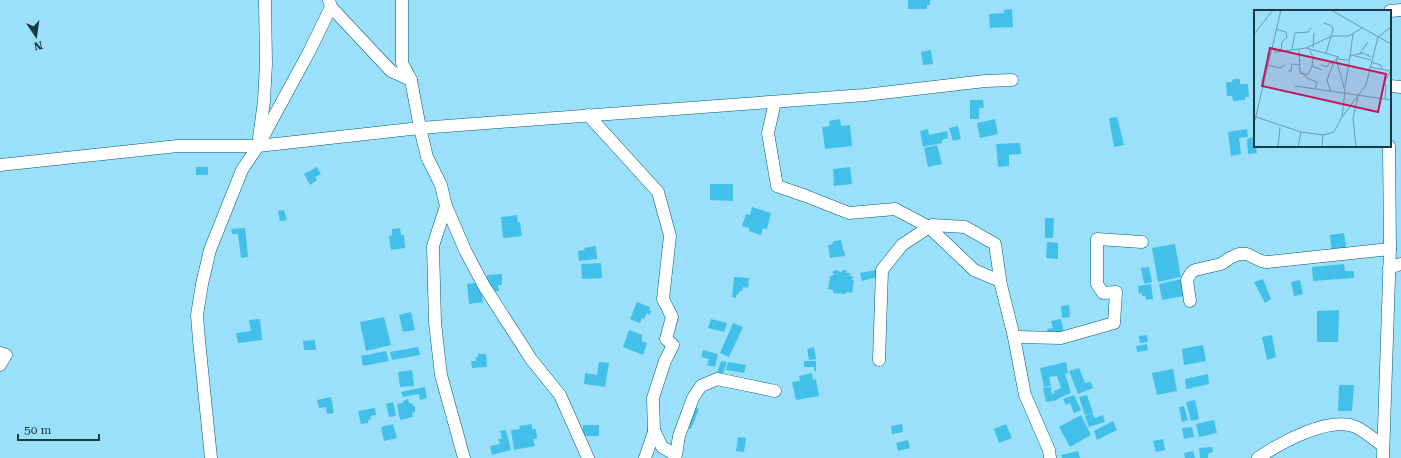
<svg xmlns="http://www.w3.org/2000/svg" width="1401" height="458" font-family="'Roboto Serif',serif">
<rect width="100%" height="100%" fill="#9ae0fb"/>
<g fill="#43c0e9">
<path d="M908,0H930V5H927V9H908Z"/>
<path d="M1012,9L1013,27L990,28L989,14L1004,13V10Z"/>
<path d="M931,50L933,64L923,65L921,52Z"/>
<path d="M1233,79H1240V84H1248L1249,97H1245V100L1233,101L1232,96H1227L1226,82H1232Z"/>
<path d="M970,100H983L984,108H979V119H970Z"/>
<path d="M1117,117L1124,145L1114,147L1109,118Z"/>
<path d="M840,119L841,126L850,125L852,146L825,149L822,127L830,126L829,121Z"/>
<path d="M995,119L998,134L980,138L977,123Z"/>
<path d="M958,126L961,139L953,141L949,128Z"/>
<path d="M928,129L929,135L947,131L948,138L942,140V143L923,147L920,131Z"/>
<path d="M1247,129L1248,137L1239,138L1241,154L1231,156L1228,132Z"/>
<path d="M1255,136V146H1256L1257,153L1248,154L1247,139Z"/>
<path d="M1020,143L1021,154L1009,155V166L998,167L996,144Z"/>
<path d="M937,145L942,164L928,167L924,148Z"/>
<rect x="196" y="167" width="12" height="8"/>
<path d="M317,167L321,174L315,177L317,180L310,185L304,174Z"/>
<path d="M850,167L852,184L834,186L833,169Z"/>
<path d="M710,184H733V201L710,200Z"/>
<path d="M752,207L771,213L767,229L763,228L761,235L749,231V228L742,226L746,214L750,215Z"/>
<path d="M284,210L287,220L280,221L278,211Z"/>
<path d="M517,215L518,223L520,222L522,236L503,238L501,217Z"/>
<path d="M1045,218H1054L1053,238H1045Z"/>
<path d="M245,228L248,257L241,258L238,234H232L231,229Z"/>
<path d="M400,228L401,235H404L405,248L391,250L389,236L392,235V229Z"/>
<path d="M1344,233L1347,252L1332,254L1330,235Z"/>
<path d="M841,240L843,250H844L845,256L830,258L828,245L832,244L834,241Z"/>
<path d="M1047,242L1058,243V259L1046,258Z"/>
<path d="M1175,244L1181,277L1158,282L1152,248Z"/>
<path d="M596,246L597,259L579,261L578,251L585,250L584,248Z"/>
<path d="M601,263L602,278L582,279L581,264Z"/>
<path d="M1344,264L1345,271H1354V278L1313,281L1312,267Z"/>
<path d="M1149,267L1152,282L1144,284L1141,268Z"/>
<path d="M836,270L841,272L843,270H847L846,273H850V276H853L852,280H854L852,293L846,292V294L833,293V290L828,289L830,277L834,274L832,272Z"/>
<path d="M877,270L878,277L862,281L860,273Z"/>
<path d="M502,274V285H498L499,291L488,292L487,275Z"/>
<path d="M734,277L749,278L748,288L743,287L742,291H739V294H737L736,298L732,297Z"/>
<path d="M1181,279L1184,296L1162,300L1159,284Z"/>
<path d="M1263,279L1271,299L1265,303L1254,282Z"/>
<path d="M1300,280L1303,294L1294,296L1291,282Z"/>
<path d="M481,282L483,302L469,304L467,284Z"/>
<path d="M1151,284L1153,299L1146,300L1145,296H1142V293L1139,294L1138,286Z"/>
<path d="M637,302L650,307L649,310L651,311L650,315L647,313L644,319L642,318L640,323L630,319Z"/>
<path d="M1069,305L1070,317L1062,318L1061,306Z"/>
<path d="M1339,310L1338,342H1317V311Z"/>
<path d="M411,312L415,330L403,332L399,315Z"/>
<path d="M384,317L391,345L366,351L360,322Z"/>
<path d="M260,319L262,340L238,343L236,333L251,331L249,320Z"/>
<path d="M711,319L727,323L724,332L708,328Z"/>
<path d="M1061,319L1064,333L1049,336L1047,329L1053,328L1051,321Z"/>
<path d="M733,323L743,327L729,357L720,353Z"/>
<path d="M629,330L642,335V341L647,343L643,355L623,347Z"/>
<path d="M1147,335L1148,342L1140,343L1139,336Z"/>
<path d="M1272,335L1276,357L1267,360L1262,337Z"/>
<path d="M315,340L316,350H304L303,341Z"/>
<path d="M1147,344L1148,350L1137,352L1136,346Z"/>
<path d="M1203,345L1206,361L1184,365L1182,349Z"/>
<path d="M418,347L420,355L392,360L390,352Z"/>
<path d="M814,347L816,359L809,360L807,349Z"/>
<path d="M703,350L718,354L715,367L707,365L709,359L701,357Z"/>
<path d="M386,351L389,361L363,366L361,356Z"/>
<path d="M478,354H486L487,367L472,368L471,361H476V357H478Z"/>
<path d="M721,361L727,362L723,374L717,373Z"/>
<path d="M804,361H816V371H814V367H804Z"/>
<path d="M599,362L609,363L605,387L584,384L585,373L597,375Z"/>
<path d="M728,362L746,365L744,373L726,370Z"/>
<path d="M1066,362L1068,373L1065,374L1071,393L1057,399L1058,400L1046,402L1043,388L1051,387L1052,394L1055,393L1054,391L1061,388L1057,376L1049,377L1051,386L1044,387L1040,368Z"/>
<path d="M1079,368L1085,383L1091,382L1093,388L1078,394L1069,371Z"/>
<path d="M1173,369L1177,391L1157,395L1152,373Z"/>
<path d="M412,370L414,386L400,387L398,372Z"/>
<path d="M812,373L813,380L816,379L819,396L796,400L792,382L800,381L799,376Z"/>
<path d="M1208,374L1209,384L1186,389L1185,379Z"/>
<path d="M1339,385H1354L1352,411H1338Z"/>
<path d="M425,387L427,398L420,400L419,394L403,397L401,392Z"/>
<path d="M1074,395L1081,410L1074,413L1070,403L1066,405L1063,399Z"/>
<path d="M1087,395L1093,413L1085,415L1079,397Z"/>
<path d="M331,397L334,413L327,414L326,407L319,408L317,400Z"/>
<path d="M408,399L409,403L413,404V406H415V412L412,413L413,417L400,420L397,404L403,403V401Z"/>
<path d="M1195,400L1199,419L1191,421L1186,402Z"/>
<path d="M393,402L396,416L389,417L386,404Z"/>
<path d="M692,406L699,409L691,429L683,426Z"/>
<path d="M1184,406L1188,420L1182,422L1179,407Z"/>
<path d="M375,408L376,415L370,416L371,419L368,420V423L361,424L358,411Z"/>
<path d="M1092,413L1095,418L1103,415L1105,422L1089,427L1085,416Z"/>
<path d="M1081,415L1091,435L1070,447L1059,427Z"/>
<path d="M1214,420L1217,433L1199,437L1196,424Z"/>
<path d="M1113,421L1117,430L1097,440L1094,431Z"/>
<path d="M393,424L397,438L384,441L381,427Z"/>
<path d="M532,424V429H536L537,439H533L535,446L514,450L511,430L520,429L519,426Z"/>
<path d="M902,424L903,432L892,434L891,426Z"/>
<path d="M1006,424L1012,438L999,443L994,429Z"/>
<rect x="583" y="425" width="16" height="11"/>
<path d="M1192,427L1194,437L1184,439L1182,428Z"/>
<path d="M506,430L511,450L492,455L490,446L500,444L498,439L502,438L500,431Z"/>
<path d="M738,437L746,438L744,452L736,451Z"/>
<path d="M1163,439L1165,450L1156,452L1153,441Z"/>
<path d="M908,440L910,448L898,451L896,443Z"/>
<path d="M1212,447L1213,452L1208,454V458H1200L1199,448Z"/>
<path d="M1078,451L1080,458H1062L1061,455Z"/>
<path d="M1193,451L1195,458H1185L1184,453Z"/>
</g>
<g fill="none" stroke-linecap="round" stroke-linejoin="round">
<defs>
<g id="street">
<path d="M402,0V63L411,80L420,128L427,157L441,185L446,206L466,252L484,286L531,359L560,395L588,458"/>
<path d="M331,7L391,71L411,80"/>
<path d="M1390,11L1401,10"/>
<path d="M1390,86L1401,87"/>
<path d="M775,102L768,133L777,186L806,196L849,213L895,209L929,227L974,270L1000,281"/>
<path d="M588,115L658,192L670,236L663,299L672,317L666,339L673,345L665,361L653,398L654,432L645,458"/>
<path d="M259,138L264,101L266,64L265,0"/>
<path d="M0,165L178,146H258L420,128L865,95L985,81L1012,80"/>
<path d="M446,206L433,246L435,323L441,375L464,458"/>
<path d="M1389,268L1401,264"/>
<path d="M1190,301L1187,280L1191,273L1195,270L1221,264L1230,258L1239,254H1247L1261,261L1267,262L1390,249"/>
<path d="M1014,337L1061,338L1114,323L1116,292L1103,293L1097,284V239L1142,242"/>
<path d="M0,353L6,355L0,365"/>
<path d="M879,360L882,270L902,245L932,225L965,227L995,244L1001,285L1014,337L1025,395L1049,450L1050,458"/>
<path d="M654,430L662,447L676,455L679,436L693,398L701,386L717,379L775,391"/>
<path d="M211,458L199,340L197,315L202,284L210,250L242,170L258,146L309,52L331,7L329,0"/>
<path d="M1258,458C1280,443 1331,414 1358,428C1367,433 1375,440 1383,446"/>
<path d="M1383,458L1390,249L1389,146"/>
</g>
</defs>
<use href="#street" stroke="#085971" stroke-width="13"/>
<use href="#street" stroke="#fff" stroke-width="12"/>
</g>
<g transform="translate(1254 10)">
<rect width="137" height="137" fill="#9ae0fb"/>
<path fill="none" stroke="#679db1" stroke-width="1" d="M77,0L137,34M70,13L78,16L79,20L72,43M22,19L32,22L33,28M0,24L19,0M52,38L85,47L82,49L91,81L88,107M59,38L60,23M18,39L22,42L52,38L78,26H95L108,18M38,39L41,23L54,22L57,18M45,39L46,63L54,65L58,56M55,39L59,47L58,56L68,60M27,41L28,32L33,27M106,43L114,32M96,46L99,24M101,46L117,50M82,49L94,50M117,52L127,55L128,59M13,55L26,58L31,55M67,55L73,57L76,52L78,54M115,57L137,61M34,60L37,62L38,54L46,55M46,60L53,68L63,72L61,79M41,76L137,90M91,77L96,46L109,43L117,47M77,82L73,70L81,49M131,89L132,74L130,73L136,62M2,107L47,122L69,125L80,122L88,107L112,75L124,27L137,17M0,114L27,0M24,137L26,117M44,137L47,122M68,137L69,125M102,137L99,108L104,87"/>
<path fill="#c2185b" fill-opacity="0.15" stroke="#c2185b" stroke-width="2" d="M16,38L132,64L124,102L8,76Z"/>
<rect width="137" height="137" fill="none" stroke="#1b3843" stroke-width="2"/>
</g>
<g transform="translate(36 36) rotate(167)" stroke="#9ae0fb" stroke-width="3" paint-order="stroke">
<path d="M0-3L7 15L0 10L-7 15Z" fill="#1b3843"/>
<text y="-6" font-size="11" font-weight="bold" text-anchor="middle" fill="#1b3843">N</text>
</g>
<path d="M18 434v6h81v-6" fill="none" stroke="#1b3843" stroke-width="2"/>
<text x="24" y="434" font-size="12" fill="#1b3843" stroke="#9ae0fb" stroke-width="3" paint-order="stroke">50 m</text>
</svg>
